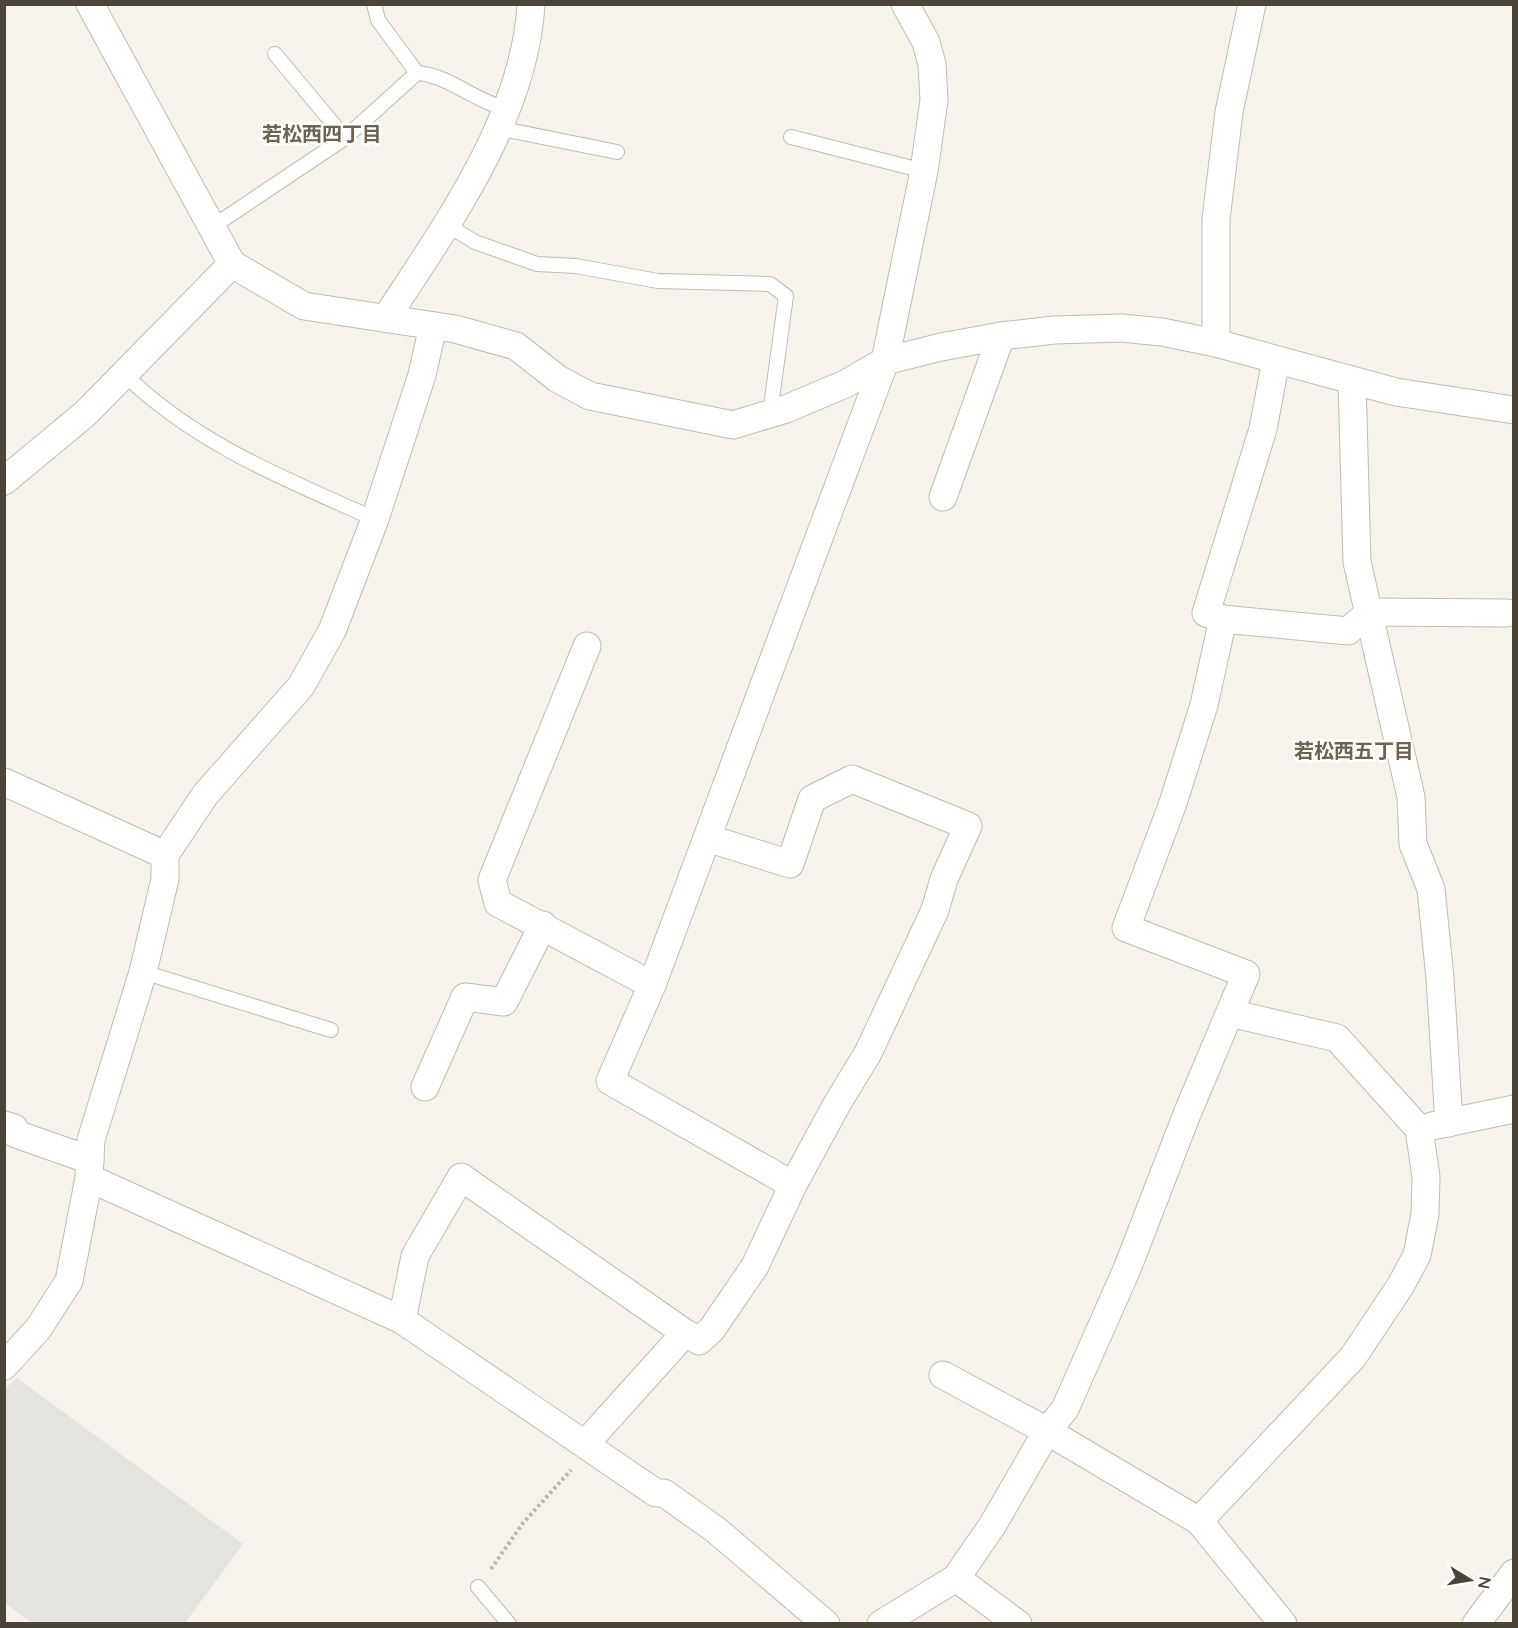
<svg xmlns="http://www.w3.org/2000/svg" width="1518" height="1628" font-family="Mulish,'Noto Sans JP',sans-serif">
<rect width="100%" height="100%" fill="#f6f3ec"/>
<path fill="#e5e3e0" d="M17,1378L243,1544L185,1623H32L5,1603V1389Z"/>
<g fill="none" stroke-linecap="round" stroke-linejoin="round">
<defs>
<g id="lane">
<path d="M275,54L345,138"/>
<path d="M417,73C449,75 475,102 506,108"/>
<path d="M498,128L617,152"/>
<path d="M791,137L924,171"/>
<path d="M447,225L475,242L537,264L576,266L658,281L770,284L786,296L770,413"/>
<path d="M212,227L345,138L417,73L378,20L374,4"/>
<path d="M124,374C196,444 285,479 375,519"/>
<path d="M143,972L331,1030"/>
<path d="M478,1587L509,1624"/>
</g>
<g id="street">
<path d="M90,4L232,264L304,306L455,329L516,346L558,379L590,396L733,425L786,409L845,384L885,361L941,347L1001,336L1054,330L1122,328L1162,332L1216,343L1396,392L1514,410"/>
<path d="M386,318C446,226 525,117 531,4"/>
<path d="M1216,343V219L1229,112L1252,4"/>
<path d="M1352,381L1357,562L1411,797L1413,844L1431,889L1440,978L1449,1123"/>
<path d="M4,481L86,413L232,264"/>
<path d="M943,497L1001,336"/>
<path d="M1223,619L1348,631L1370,612L1507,613"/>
<path d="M587,646L492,880L498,903L652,985"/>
<path d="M4,782L165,855"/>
<path d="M425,1087L465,997L504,1002L543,925"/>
<path d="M4,1125L14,1128L16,1134L90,1160"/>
<path d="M1432,1126L1514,1109"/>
<path d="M89,1178L402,1320L656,1493H664L716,1530L826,1624"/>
<path d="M793,1185L610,1081L652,985L885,361L924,171L934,100L932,64L926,42L905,4"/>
<path d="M402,1320L415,1256L461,1177L685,1333L586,1443"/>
<path d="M685,1333L699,1341L712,1329L755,1266L793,1185L837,1104L868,1053L935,910L944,879L968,826L852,779L812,799L790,864L707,838"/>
<path d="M4,1366L38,1329L69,1281L89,1178L91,1140L143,972L165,879V855L205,795L301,686L332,631L375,519L422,375L433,326"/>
<path d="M943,1375L1047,1431L1199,1521L1283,1624"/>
<path d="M1199,1521L1353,1357L1401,1285L1417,1255L1425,1214L1426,1177L1419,1129L1337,1038L1230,1013"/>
<path d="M956,1578L1018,1624"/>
<path d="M881,1624L956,1578L992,1526L1047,1431L1065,1409L1127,1269L1187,1114L1246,974L1126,928L1173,803L1204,705L1223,619L1206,613L1263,429L1276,360"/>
<path d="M1476,1624L1514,1573"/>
</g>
</defs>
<use href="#lane" stroke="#c2bbae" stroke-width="16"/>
<use href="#street" stroke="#c2bbae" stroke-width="29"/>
<path stroke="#c4b79f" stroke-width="4" stroke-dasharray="3 3" stroke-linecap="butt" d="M491,1569L523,1523L571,1470"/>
<use href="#lane" stroke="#fff" stroke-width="14"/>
<use href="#street" stroke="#fff" stroke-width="27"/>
</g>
<g text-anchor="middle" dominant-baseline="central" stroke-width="5" stroke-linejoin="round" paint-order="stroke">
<g font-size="20" font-weight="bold" fill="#6e6250" stroke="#fff">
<text x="322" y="133">若松西四丁目</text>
<text x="1354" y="750">若松西五丁目</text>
</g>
</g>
<rect width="1518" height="1628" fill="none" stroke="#4b4439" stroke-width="12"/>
<g transform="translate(1470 1580) rotate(101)" stroke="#ffffff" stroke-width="4.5" paint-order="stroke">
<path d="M0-4.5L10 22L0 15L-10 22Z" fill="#4b4439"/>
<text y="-9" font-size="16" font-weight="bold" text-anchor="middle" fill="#4b4439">N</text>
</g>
</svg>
